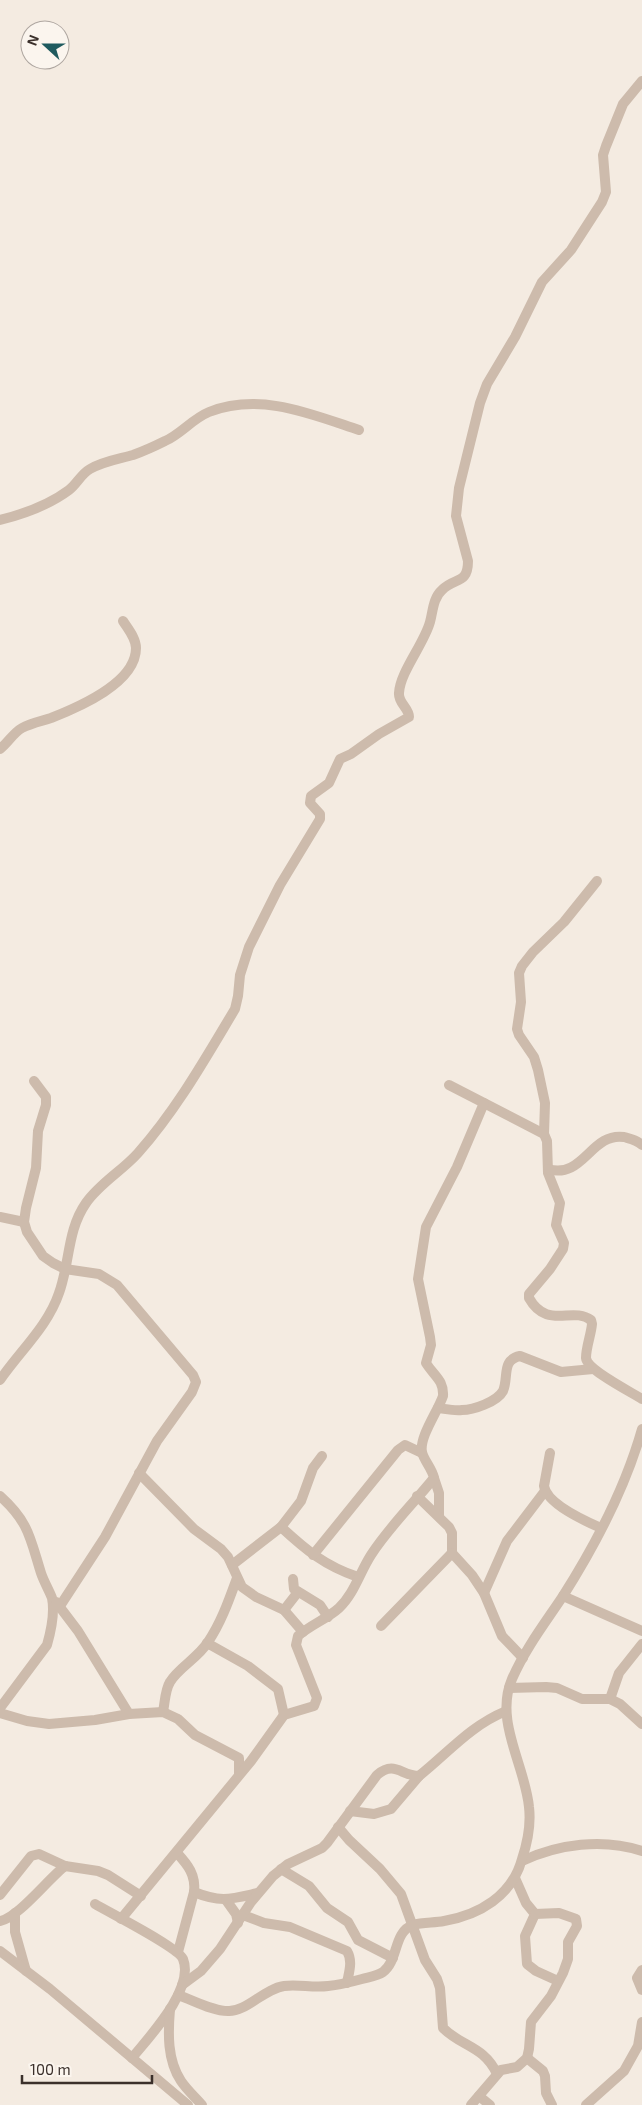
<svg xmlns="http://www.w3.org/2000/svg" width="642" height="2105" font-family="'Exo 2',sans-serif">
<rect width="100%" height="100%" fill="#f4ebe1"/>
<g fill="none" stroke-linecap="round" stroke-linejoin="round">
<g stroke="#cdbbac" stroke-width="10">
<path d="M0,520C24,514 49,505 69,490C77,484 81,474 90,469C104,461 119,459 133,455C144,451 155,446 165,441C181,434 192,419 209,412C260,392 311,414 359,430"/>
<path d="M0,749C8,743 13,733 22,728C31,723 42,721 51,718C79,707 136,683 136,648C136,638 128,629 123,621"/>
<path d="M34,1081L46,1097V1105L38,1131L36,1168L26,1208L24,1222L27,1232L43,1256L53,1263L65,1269L99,1274L117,1285L193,1375L196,1382L192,1392L157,1441L105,1537L60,1606"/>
<path d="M449,1085L544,1134L547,1141L548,1173L560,1203L556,1225L564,1243L563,1249L550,1269L529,1294V1298C547,1330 572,1306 591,1320L592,1324C591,1335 586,1347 586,1358C587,1370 631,1392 642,1399"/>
<path d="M544,1134L545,1103L538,1070L534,1057L519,1035L517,1029L521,1002L519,973L522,966L533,952L564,922L597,881"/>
<path d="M548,1169C583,1180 591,1132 624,1137C631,1139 637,1140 642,1145"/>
<path d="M0,1217L24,1222"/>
<path d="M0,1380C20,1351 48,1326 59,1293C70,1263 67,1230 86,1203C100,1183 122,1171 138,1153C177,1109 205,1059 235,1009L238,996L240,975L249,947L280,885L320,819V814L310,803L311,796L329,783L340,759L351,754L379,734L409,717C409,708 398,703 399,693C400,672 424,644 430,622C433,611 433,598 442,590C454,577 468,585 468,561L456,516L459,488L480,403L487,384L515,337L542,282L571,250L602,202L606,192L603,155L606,146L623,104L642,81"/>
<path d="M438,1408C446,1409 454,1411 462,1410C473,1410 497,1402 503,1391C509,1377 501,1360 520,1356L561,1372L593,1369"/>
<path d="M550,1453L544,1486C547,1504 585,1521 601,1528"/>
<path d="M139,1473L194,1529L221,1549L228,1557L242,1587L256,1597L284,1610L303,1632"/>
<path d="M434,1478L439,1493V1516"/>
<path d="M0,1496C29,1522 30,1538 41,1573C44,1582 49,1590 52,1598C55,1613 51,1631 47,1645L0,1708"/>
<path d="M417,1496L449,1527L452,1533V1553L472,1575L484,1593L502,1636L523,1658"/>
<path d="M281,1527C306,1550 325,1566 358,1577"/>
<path d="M313,1555L398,1450L405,1445L422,1453"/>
<path d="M232,1565L281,1527L301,1501L313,1468L322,1456"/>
<path d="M293,1579L294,1589L320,1605L328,1617"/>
<path d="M484,1593L507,1541L545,1491"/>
<path d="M563,1596L642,1631"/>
<path d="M56,1602L78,1631L129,1714"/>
<path d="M284,1610L298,1592"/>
<path d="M381,1626L452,1553"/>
<path d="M207,1643L248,1666L278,1689L284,1715"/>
<path d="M509,1688L546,1687L557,1688L582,1699H610L620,1704L642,1724"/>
<path d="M610,1699L619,1673L642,1644"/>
<path d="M163,1712C165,1702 165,1690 170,1682C178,1668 198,1658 208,1642C221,1623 229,1600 237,1578"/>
<path d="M0,1713L27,1721L49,1724L95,1720L129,1714L163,1712L178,1719L195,1735L239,1758V1774"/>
<path d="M350,1811L374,1814L391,1809L419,1776"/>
<path d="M338,1827L349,1840L380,1869L401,1894L425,1960L437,1979L440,1988L443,2028C462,2047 484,2046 497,2074"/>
<path d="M177,1853C188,1865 196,1875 194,1892L178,1952"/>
<path d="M522,1861C558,1844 603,1838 642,1851"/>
<path d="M281,1869L309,1886L327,1908L348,1922L358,1940L393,1958"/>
<path d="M515,1878L526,1903L535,1914L525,1936L527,1964L536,1971L558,1981"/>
<path d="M194,1892C221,1903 231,1899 258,1893"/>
<path d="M0,1895L31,1856L39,1854L65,1866L98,1871L108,1875L141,1896"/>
<path d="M226,1900L236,1914L238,1923"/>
<path d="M95,1904C110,1913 178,1947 183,1959C195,1989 149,2037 132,2058"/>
<path d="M15,1913V1932L26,1971"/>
<path d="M243,1915L264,1923L290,1927L347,1951C353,1961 349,1972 347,1983"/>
<path d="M121,1919L251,1761L284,1715L314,1706L317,1698L296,1645L298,1636C310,1625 327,1619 339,1608C354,1594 360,1572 371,1555C389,1527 413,1504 434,1478C432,1468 424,1461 422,1452C419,1437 438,1411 443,1396C444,1380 434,1376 426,1363L431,1345L430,1337L418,1279L426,1227L457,1167L484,1103"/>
<path d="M0,1921C18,1918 48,1879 65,1866"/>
<path d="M0,1951L50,1989L188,2105"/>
<path d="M642,1970L637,1978L642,1990"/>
<path d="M182,1985L201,1971L220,1949L251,1902L273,1876L288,1864L322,1848L327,1843L377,1775C395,1760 401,1776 419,1776C449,1752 470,1726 506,1711"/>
<path d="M178,1995C193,2000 212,2011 228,2011C246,2012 264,1989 284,1986C298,1984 313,1988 328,1986C339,1985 351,1982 362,1979C369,1977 377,1976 383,1972C399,1960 393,1932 413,1925C423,1922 434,1923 444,1921C479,1915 512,1896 522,1859C527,1844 531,1824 529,1807C525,1765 494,1721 512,1679C525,1649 545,1623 563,1596C596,1544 625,1489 642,1429"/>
<path d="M170,2009C168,2033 167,2060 181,2081C187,2090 195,2097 202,2105"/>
<path d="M527,2058L543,2071L545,2076L546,2093L552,2105"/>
<path d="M479,2096L490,2105"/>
<path d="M471,2105L501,2070L517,2067L527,2058L529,2049L531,2022L551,1996L563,1973L568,1959V1942L577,1926L576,1919L559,1913L535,1914"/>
<path d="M586,2105L624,2071L638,2046L642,2022"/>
</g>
</g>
<g transform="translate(45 45) rotate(291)"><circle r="24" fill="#fbf5ee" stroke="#aea6a0"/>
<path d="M0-4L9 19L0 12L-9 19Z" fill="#1f5a5e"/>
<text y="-8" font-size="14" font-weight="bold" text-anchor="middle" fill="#3b302b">N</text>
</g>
<path d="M22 2075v8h130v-8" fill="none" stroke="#3b302b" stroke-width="2.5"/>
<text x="30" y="2075" font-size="15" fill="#3b302b" stroke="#fbf5ee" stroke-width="4" paint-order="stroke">100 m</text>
</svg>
